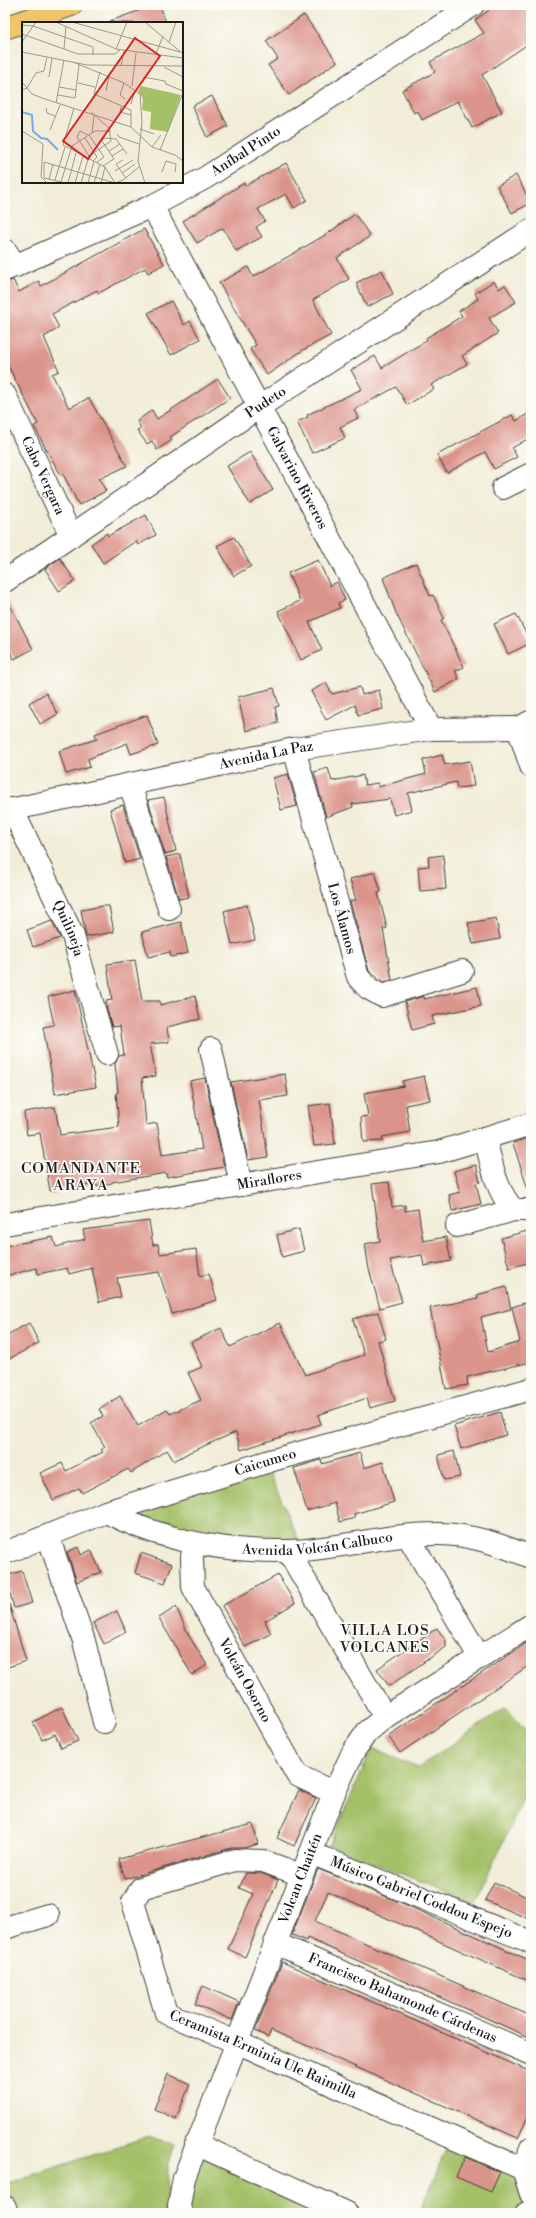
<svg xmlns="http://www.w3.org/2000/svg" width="536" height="2218" font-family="'Libre Bodoni',serif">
<rect width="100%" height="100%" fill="#fdfcf7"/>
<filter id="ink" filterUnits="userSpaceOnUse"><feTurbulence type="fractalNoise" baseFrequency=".025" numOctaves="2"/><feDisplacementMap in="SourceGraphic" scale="8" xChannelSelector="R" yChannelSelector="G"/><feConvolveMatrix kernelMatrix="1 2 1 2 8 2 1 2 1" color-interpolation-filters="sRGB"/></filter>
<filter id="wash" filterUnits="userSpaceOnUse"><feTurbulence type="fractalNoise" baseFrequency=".012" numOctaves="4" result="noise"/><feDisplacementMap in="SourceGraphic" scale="16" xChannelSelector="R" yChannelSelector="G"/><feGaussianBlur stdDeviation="0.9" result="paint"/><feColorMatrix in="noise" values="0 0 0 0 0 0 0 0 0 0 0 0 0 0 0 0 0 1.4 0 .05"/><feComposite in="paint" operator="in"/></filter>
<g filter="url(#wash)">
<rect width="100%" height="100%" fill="#f1edd8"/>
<g fill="#a4c169" stroke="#606e42">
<path d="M268,1470L299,1541L195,1537L127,1512Z"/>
<path d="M506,1707L531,1737V1782L475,1902L329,1846L372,1748L418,1768Z"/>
<path d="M146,2137L175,2143L168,2167L167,2207L169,2213H16L6,2184Z"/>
<path d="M196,2144L347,2213H181Z"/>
<path d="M448,2144L518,2172L531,2208L498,2213H420Z"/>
</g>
<g id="blocks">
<g fill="#db948b">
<path d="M155,5H160L166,23H111L110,21Z"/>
<path d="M496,5H531V42L482,75L502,112L472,128L458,101L422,120L418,111L414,113L402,90L435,72L430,62L484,33L475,20Z"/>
<path d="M304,15L337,62L289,95L268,65L278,59L266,41Z"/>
<path d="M212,96L228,126L207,137L192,106Z"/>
<path d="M286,163L307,200L294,208L286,194L258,209L265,221L256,227L262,237L236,251L223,228L197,243L183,221L244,183L245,186Z"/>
<path d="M516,175L531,203L512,213L497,186Z"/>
<path d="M355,214L370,236L337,258L349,279L313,300L331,335L303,350L267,375L250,349L256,345L219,283L248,267L253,277L327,234Z"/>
<path d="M144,229L164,264L148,273L145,268L99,293L97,290L52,314L59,328L44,337L59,371L52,374L69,408L89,398L127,466L99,479L106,491L79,505L63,474L61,475L46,449L34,426L38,424L5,360V282L13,280L19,292L39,281L41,286Z"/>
<path d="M382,270L393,294L367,307L356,283Z"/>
<path d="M494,281L499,289L505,285L516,302L489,318L498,333L462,356L467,364L431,385L434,389L407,405L396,387L354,410L358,418L340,427L345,438L312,453L297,422L308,417L307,415L362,389L351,370L375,356L382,368L427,340L426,338L462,316L459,311L478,299L475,293Z"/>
<path d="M171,301L184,325L190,321L200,339L171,355L148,313Z"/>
<path d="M218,379L230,398L170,437L172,440L157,450L152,441L147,444L137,430L141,428L137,421L152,410L157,419Z"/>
<path d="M531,412V437L512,448L517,457L494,469L485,452L447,473L437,455L512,415L516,421Z"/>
<path d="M250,452L273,490L250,504L227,466Z"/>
<path d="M146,515L156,535L138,545L136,541L103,563L91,544L107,533L108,536Z"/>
<path d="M234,537L251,566L234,576L217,546Z"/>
<path d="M60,558L75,581L59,591L45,569Z"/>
<path d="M318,560L330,586L337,582L345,600L338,603L340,608L309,622L322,650L301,660L278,611L300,601L288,573Z"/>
<path d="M416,563L430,596L433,595L444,618L441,620L464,667L455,671L459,679L435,692L396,613L383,578Z"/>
<path d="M5,596L33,649L14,659L5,641Z"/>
<path d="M516,614L531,643L508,654L494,624Z"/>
<path d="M326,683L332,694L360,687L362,695L379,690L383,709L358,715L355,705L326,720L311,691Z"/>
<path d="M274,688L279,706L275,707L278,723L246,731L238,697Z"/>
<path d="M46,693L58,714L40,724L29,703Z"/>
<path d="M147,715L158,745L131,754L127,743L88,759L90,767L66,774L59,751L97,739L95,734Z"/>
<path d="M442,755L445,765L470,761L474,786L457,788L456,782L408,793L412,810L394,815L390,799L352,804L353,807L326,817L314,772L328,768L332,781L363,775L365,785L378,783V787L426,774L423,760Z"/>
<path d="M288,774L297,806L281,810L273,778Z"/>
<path d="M164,797L176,851L165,854L148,800Z"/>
<path d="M123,805L140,859L125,863L110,809Z"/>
<path d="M180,854L189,897L179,899L166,857Z"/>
<path d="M443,855L446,889L420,891L418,867L429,866L428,857Z"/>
<path d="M375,872L381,892L378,893L387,928L383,929L392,980L383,982L369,971L350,901L356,900L350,879Z"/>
<path d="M247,905L255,940L232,945L224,911Z"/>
<path d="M103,906H109L114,932L86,937L81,910Z"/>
<path d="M496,918L500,939L473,944L468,923Z"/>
<path d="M52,921L60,938L33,947L27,930Z"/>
<path d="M181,922L188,953L171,957L170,952L148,957L142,932Z"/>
<path d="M135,960L142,1001H160V1005L195,996L200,1019L167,1027L169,1042L150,1044L156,1076L142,1078L146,1125L157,1123L162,1155L202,1149L190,1081L205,1078L224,1167L167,1177L166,1173L112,1182V1183L96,1186V1184L50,1191L40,1133L27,1135L24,1112L55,1107L60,1135L119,1127L116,1093L118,1092L115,1064L119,1056L124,1055L120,1026L112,1027L107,1010L106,1001L112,1000L107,964Z"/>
<path d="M477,987L481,1006L432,1016L434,1024L412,1030L405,1002L424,996V999Z"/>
<path d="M75,990L96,1087L55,1094L43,1027L54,1025L48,997Z"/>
<path d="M285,1074L288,1096L259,1100L268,1157L248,1160L231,1082Z"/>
<path d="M424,1076L430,1100L406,1105L410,1132L382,1137L383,1141L363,1142L361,1117L368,1116L364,1093L404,1086L402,1081Z"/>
<path d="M330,1103L335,1144L314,1146L308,1106Z"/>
<path d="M531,1137V1190H528L513,1143Z"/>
<path d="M476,1165L480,1182L476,1183L481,1204L452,1211L449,1195L460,1192L454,1171Z"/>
<path d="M389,1182L392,1207L405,1205V1211L418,1209L423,1241L446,1237L451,1261L424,1266L422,1255L390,1260L402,1302L380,1308L369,1269L365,1244L380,1241L372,1184Z"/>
<path d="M149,1221L153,1245L158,1244L160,1254L196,1249L200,1276L209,1274L217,1300L172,1314L159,1272L117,1278L121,1297L99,1302L92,1268L69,1274L67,1268L38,1274L37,1268L5,1276V1246L53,1237L56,1247L85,1239L83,1230Z"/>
<path d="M299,1229L304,1251L282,1257L277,1235Z"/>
<path d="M531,1230V1262L509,1268L501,1238Z"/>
<path d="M506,1287L511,1309L481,1317L488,1352L520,1342L512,1307L531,1301V1362L467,1377L468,1385L446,1389L430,1308L478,1298L477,1295Z"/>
<path d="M378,1312L386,1339L378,1341L395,1401L370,1408L367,1398L318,1415L321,1424L241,1450L236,1432L190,1452L174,1461L167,1450L131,1473L128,1469L82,1493L79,1488L53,1500L40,1473L62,1463L66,1471L103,1452L101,1450L105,1447L91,1423L103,1416L99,1409L120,1396L138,1426L167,1409L170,1414L201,1400L188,1373L202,1367L191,1342L221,1328L230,1347L280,1323L305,1375L364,1355L353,1319Z"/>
<path d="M29,1323L39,1343L5,1361V1336Z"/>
<path d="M500,1412L506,1435L461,1449L454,1426Z"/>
<path d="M454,1451L460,1477L444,1480L438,1455Z"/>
<path d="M360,1453L364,1468L383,1462L394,1502L354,1514L355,1518L340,1522L335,1503L307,1511L294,1468L321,1460L322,1464Z"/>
<path d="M78,1547L81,1555L91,1550L101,1572L77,1582L67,1552Z"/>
<path d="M141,1553L172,1564L165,1583L135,1573Z"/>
<path d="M22,1571L32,1603L14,1608L5,1576Z"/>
<path d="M278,1575L295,1603L265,1621L271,1634L245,1647L222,1606Z"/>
<path d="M5,1604H9L26,1661L5,1668Z"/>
<path d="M176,1607L189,1636L207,1665L192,1675L159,1618Z"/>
<path d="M117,1611L126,1632L104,1644L93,1623Z"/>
<path d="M437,1628L446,1641V1647L389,1686L377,1669Z"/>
<path d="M531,1640V1664L400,1753L388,1736Z"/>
<path d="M62,1707L78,1741L61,1748L55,1734L42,1740L33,1722Z"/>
<path d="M299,1790L316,1798L294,1846L277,1838Z"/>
<path d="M253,1824L258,1844L244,1848H231L125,1879L119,1859Z"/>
<path d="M318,1869L402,1903L531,1961V1982L328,1892L315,1921L531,2016V2038L307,1938L306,1941L292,1935Z"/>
<path d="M246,1873H261L278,1880L245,1957L228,1949L253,1894L239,1888Z"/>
<path d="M494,1882L531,1899V1920L485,1900Z"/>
<path d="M282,1962L531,2072V2110L518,2138L271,2030L268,2037L255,2031Z"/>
<path d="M203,1986L239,2002L232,2020L195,2004Z"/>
<path d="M168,2074L190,2084L176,2119L154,2109Z"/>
<path d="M465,2157L500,2172L491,2192L456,2177Z"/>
</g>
</g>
</g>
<g filter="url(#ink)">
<use href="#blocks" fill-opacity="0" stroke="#3c3b38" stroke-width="1"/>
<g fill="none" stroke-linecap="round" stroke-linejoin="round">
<defs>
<g id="minor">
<path id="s1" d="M152,206L431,729"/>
<path d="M5,250L16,266"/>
<path id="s2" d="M5,270L152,206L205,178L473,5"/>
<path id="s3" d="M5,395L71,536"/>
<path d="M503,488L531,474"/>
<path id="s4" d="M5,581L259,407L531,230"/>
<path d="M530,722L518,728L531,766"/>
<path id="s5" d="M294,749L358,977L368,988L382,996L462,971"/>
<path d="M130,784L169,909"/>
<path id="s6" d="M12,809L73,936L107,1054"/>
<path id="s7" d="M5,811L294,749L431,729L518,728L531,730"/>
<path d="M211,1049L241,1185"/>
<path d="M485,1138C492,1164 495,1190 514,1210H531"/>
<path id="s8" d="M5,1224L439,1152L531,1124"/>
<path d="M457,1226L514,1210"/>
<path id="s9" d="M106,1512C163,1541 224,1552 287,1551C337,1550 385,1534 435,1534C468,1533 501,1545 531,1557"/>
<path d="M48,1536L84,1641L104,1722"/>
<path d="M408,1536L480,1658"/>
<path id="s10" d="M194,1544L192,1557L193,1587L297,1775L334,1793"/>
<path d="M288,1551L385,1717"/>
<path id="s11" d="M5,1553L106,1512L273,1460L531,1389"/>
<path id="s12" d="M311,1853L531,1942"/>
<path id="s13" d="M301,1875L263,1861L235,1860L141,1888L133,1902L166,2013L236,2042L523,2169"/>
<path d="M5,1928L48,1915"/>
<path id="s14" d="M275,1943L531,2054"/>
<path d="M196,2144L347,2213"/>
<path d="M531,2148L523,2169L531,2194"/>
<path d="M5,2207L7,2213"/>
<path id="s15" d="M181,2213L179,2206L184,2178L334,1793L353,1752L367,1732L385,1717L531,1625"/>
<path d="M527,2213L531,2212"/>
</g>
<path id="major" d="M5,28L71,5"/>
</defs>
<use href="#minor" stroke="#3c3b38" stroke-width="24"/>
<use href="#major" stroke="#3c3b38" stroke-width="24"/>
<use href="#minor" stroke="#fff" stroke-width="22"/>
<use href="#major" stroke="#f0c469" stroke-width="22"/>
</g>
</g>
<g text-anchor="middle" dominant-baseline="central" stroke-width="3.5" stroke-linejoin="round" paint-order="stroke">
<g font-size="14" fill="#1c1c1c" stroke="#fdfcf7">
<text stroke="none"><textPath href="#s2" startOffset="269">Aníbal Pinto</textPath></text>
<text stroke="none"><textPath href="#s4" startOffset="316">Pudeto</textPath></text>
<text stroke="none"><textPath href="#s3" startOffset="89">Cabo Vergara</textPath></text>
<text stroke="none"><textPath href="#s1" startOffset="308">Galvarino Riveros</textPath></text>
<text stroke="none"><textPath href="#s7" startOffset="267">Avenida La Paz</textPath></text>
<text stroke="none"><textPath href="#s5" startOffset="176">Los Álamos</textPath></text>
<text stroke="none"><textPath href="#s6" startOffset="132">Quilineja</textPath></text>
<text stroke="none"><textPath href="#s8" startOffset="268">Miraflores</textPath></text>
<text stroke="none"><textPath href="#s11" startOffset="276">Caicumeo</textPath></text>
<text stroke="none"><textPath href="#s9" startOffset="218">Avenida Volcán Calbuco</textPath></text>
<text stroke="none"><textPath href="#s10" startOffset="150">Volcán Osorno</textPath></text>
<text stroke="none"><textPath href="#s15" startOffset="357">Volcan Chaitén</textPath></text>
<text stroke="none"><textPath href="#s12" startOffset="119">Músico Gabriel Coddou Espejo</textPath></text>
<text stroke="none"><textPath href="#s14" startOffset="139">Francisco Bahamonde Cárdenas</textPath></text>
<text stroke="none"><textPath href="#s13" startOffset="404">Ceramista Erminia Ule Raimilla</textPath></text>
</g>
<g font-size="15" letter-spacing="1" fill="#1c1c1c" stroke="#fdfcf7">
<text x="81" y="1168">COMANDANTE<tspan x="81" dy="17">ARAYA</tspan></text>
<text x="385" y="1630">VILLA LOS<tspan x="385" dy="17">VOLCANES</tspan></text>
</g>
</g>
<g transform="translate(22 22)">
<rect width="161" height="161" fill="#f1edd8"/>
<path d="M119,64L159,73L146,110L128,107L129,90L120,88L121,77L116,69Z" fill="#a4c169"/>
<path fill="none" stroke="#7aaae4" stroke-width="2" d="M0,90L10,93L11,109L19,116L25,117L36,128"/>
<path fill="none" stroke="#9c998d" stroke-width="1" d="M34,0L94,27L161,36M50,0L158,30M123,0L161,32M0,3L11,4L71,25V33M0,12L56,32H93L98,28M0,20L14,0M147,20L154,0M42,27L44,4M94,27L105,0M0,30L65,43L161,44M134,32L141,14M51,40L102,61L118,72L120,100L116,139L123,161M99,44L102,29M142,45L161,55M78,50L72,72L109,88V105M27,55L30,36M121,55L143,59M143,59L144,62L161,69M0,60L10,72L20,76L109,105L130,125L153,133L161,139M56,61L73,65M102,61L98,73L103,77M110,64L114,31M37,65L54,68M0,68L5,66L14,51L22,49L25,35M84,69L87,54M36,73L53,76L57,43M34,81L42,38M109,82L113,68M99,85L98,90L109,93M24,86L25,91L33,94M52,86L41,123L83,145L93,161M118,107L132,112M28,108L38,83M0,109L21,122L19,155L25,161M70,111L72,94M95,112L97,115L117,122M66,113L58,109L55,115L67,134M67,113L82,135L75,140M63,116L75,135L71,139M130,125L139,113M138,128L161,71M87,129L98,122M90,134L101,127M101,138L94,142L104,156M81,144L92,137L80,119L82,116L94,117L105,132M93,149L111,138M140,150L144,139L154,142L153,150M100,151L113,142M27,157L31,142M33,158L43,125M39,160L50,124L73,109H89M44,161L22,156V140L93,161L101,158L117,145M46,161L54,131M53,161L61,134M59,161L67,134L89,119L87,106L69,90M66,161L72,139M72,161L78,142M79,161L83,145"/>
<path fill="#d62828" fill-opacity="0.15" stroke="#d62828" stroke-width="2" d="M113,16L138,34L66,137L41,119Z"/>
<rect width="161" height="161" fill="none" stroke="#1c1c1c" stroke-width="2"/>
</g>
<rect width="536" height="2218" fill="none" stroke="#fdfcf7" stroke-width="20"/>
</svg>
